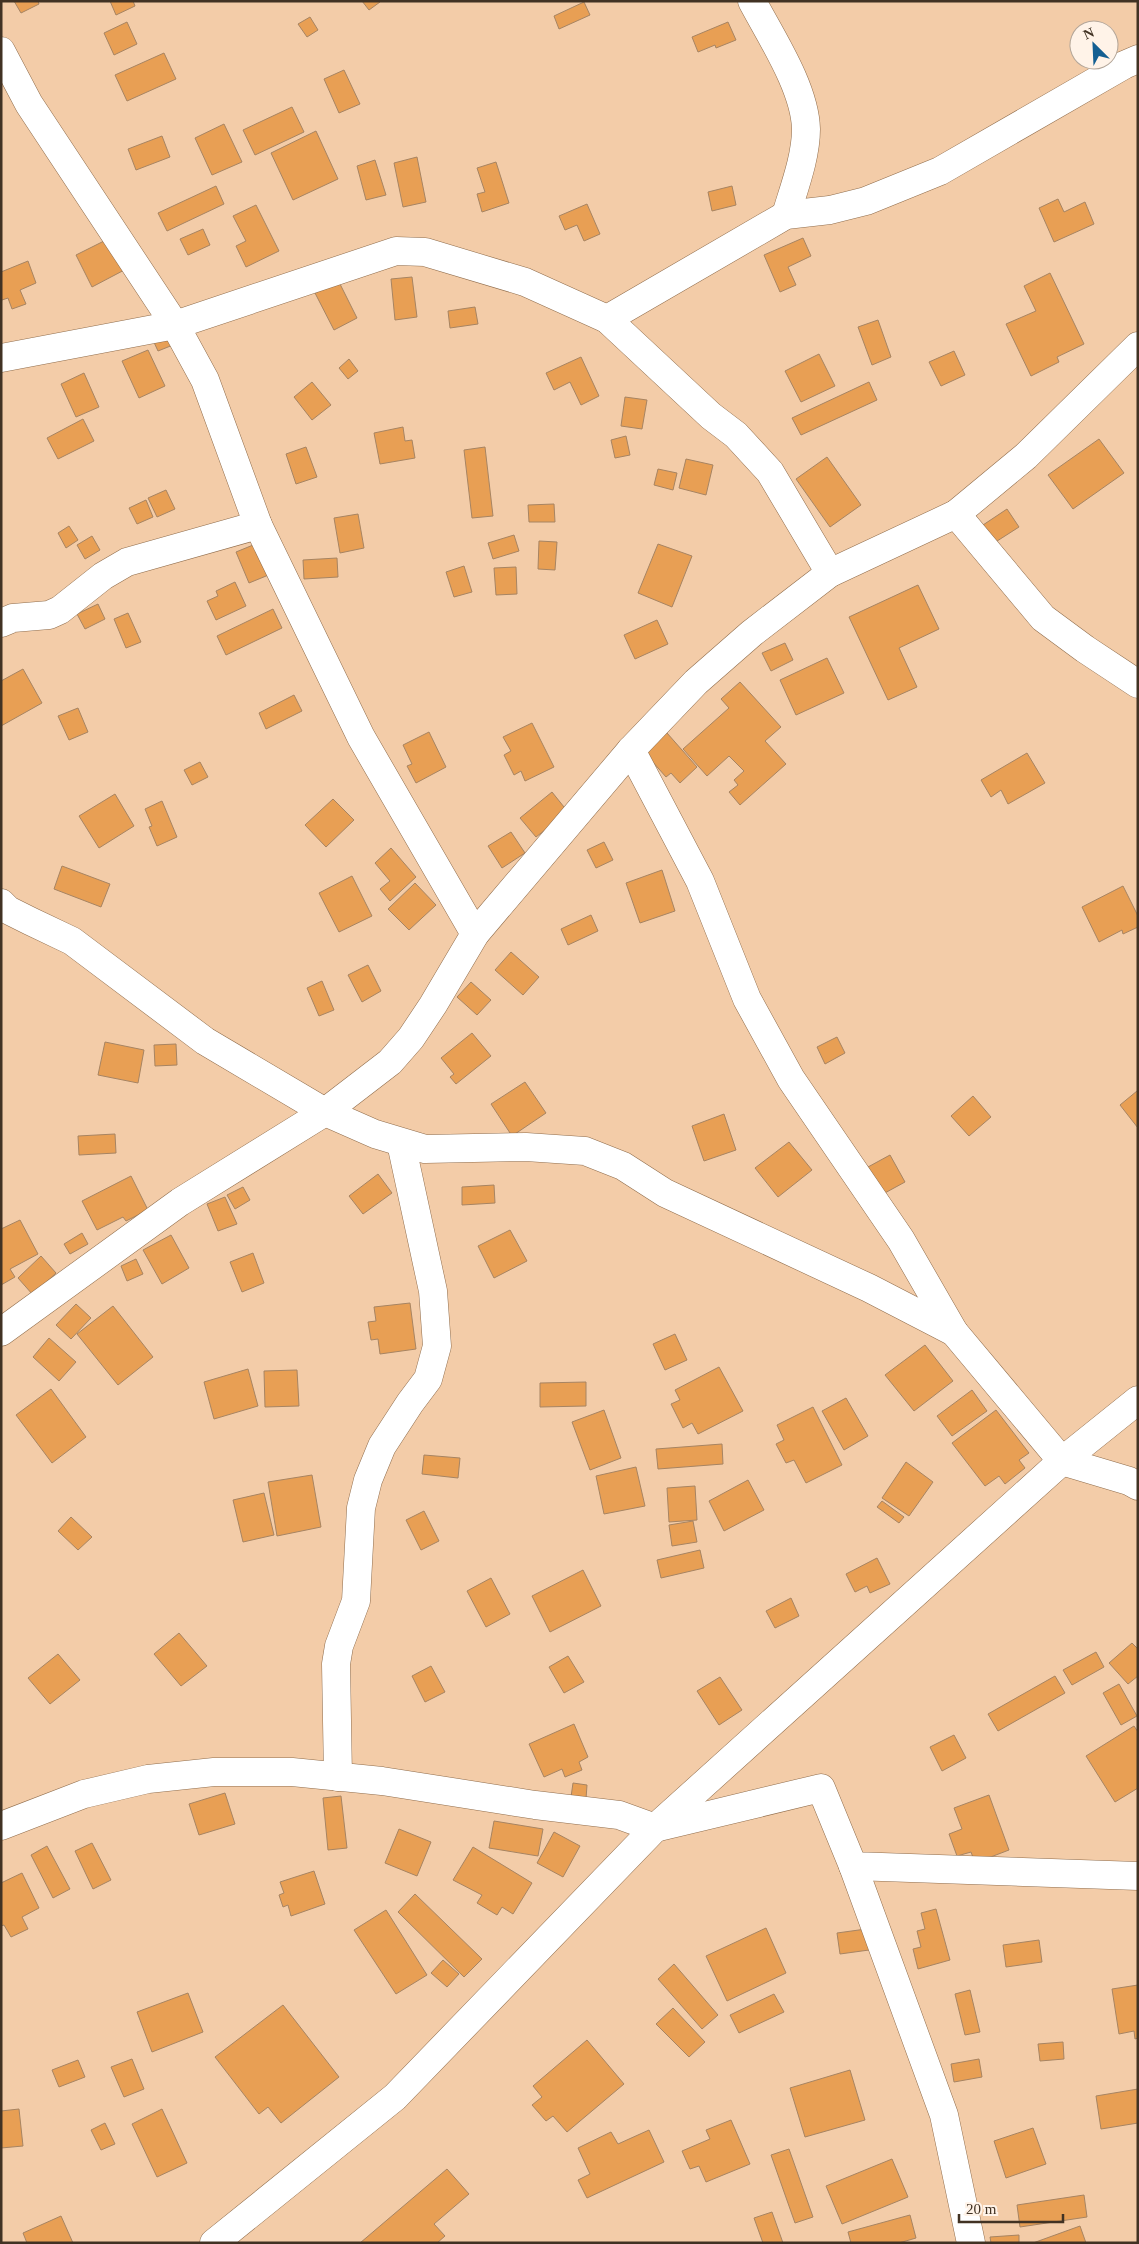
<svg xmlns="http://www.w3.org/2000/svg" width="1139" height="2244" font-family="Georgia,serif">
<rect width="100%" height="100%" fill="#f3cca8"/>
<g fill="#e89f54" stroke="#a78462">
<path d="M14,1H38L39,4L21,13Z"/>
<path d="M110,1H133L135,6L116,15Z"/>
<path d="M362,1H380V2L369,10Z"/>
<path d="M584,2L590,15L559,29L554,16Z"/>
<path d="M310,17L318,30L307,37L298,24Z"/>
<path d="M127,22L137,44L114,55L104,33Z"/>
<path d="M728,22L736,40L716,48L715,45L698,52L692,37Z"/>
<path d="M164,53L176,79L127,101L115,75Z"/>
<path d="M344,70L360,104L339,113L324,79Z"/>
<path d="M292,107L304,132L255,155L243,130Z"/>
<path d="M224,124L242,162L212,175L195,138Z"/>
<path d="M316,131L338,179L293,200L271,153Z"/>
<path d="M162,136L170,157L136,170L128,149Z"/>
<path d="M417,157L426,202L403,207L394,163Z"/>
<path d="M375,160L386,195L366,200L357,166Z"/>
<path d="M496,162L509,203L482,212L477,194L485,192L477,168Z"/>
<path d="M216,186L224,204L167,231L158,213Z"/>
<path d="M732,186L736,205L712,211L708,192Z"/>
<path d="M1058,199L1064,212L1085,202L1094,224L1054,242L1039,208Z"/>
<path d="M587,204L600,234L584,241L577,225L565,230L559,216Z"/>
<path d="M256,205L279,251L246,267L236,246L246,241L233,216Z"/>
<path d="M203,229L210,245L188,255L180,239Z"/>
<path d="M114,236L130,267L92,287L76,255Z"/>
<path d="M803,238L811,256L788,267L796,285L780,292L764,255Z"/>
<path d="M28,261L36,283L20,290L26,304L12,309L8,298L2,300L1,298V272Z"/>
<path d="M1050,273L1084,344L1057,357L1059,362L1031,376L1006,324L1036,311L1024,286Z"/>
<path d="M412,277L417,317L395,320L391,279Z"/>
<path d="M339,282L357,318L334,330L315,293Z"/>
<path d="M475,307L478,324L450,328L448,311Z"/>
<path d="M878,320L891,357L872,365L858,327Z"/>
<path d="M167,331L173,345L158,351L152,338Z"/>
<path d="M148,350L165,386L139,398L122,361Z"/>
<path d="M954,351L965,375L941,386L929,362Z"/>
<path d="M819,354L835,386L801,402L785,371Z"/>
<path d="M581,357L599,396L581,405L570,382L554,390L546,373Z"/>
<path d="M349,359L358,371L348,379L339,368Z"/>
<path d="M84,373L99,407L76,417L61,384Z"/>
<path d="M312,382L331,405L312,420L294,397Z"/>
<path d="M869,382L877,400L801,435L792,418Z"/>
<path d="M625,397L647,400L642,429L621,426Z"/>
<path d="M83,419L94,441L58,459L47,438Z"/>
<path d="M403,427L405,441L412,440L415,458L380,464L374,433Z"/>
<path d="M626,436L630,455L615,458L611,440Z"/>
<path d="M1099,439L1124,473L1073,509L1048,475Z"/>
<path d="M306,447L317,477L296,484L286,454Z"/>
<path d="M485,447L493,516L472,518L464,450Z"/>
<path d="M827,457L861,505L830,527L796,479Z"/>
<path d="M686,459L713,465L706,495L679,488Z"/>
<path d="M658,469L677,473L673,490L654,485Z"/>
<path d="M166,490L175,509L157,517L148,498Z"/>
<path d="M146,500L153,517L137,524L129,508Z"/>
<path d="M554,504L555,522H529L528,505Z"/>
<path d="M1007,509L1019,527L994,543L983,525Z"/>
<path d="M358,514L364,548L340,553L334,518Z"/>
<path d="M69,526L78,540L66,548L58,533Z"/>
<path d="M514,535L519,551L493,559L488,543Z"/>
<path d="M92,536L100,550L85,559L77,545Z"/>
<path d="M539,541L557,542L555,570L538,569Z"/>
<path d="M258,543L271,574L249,583L236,552Z"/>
<path d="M658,544L692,556L672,607L638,593Z"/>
<path d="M337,558L338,577L304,579L303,560Z"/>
<path d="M464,566L472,592L454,597L446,572Z"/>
<path d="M516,567L517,594L496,595L494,568Z"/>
<path d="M235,582L246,606L216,620L207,601L218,596L216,591Z"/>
<path d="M918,585L939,629L899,648L917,687L888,700L849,617Z"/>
<path d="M98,604L105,619L85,629L77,614Z"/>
<path d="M273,609L282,628L226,655L217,636Z"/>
<path d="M128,613L141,642L126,648L114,619Z"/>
<path d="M657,620L668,644L635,659L624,635Z"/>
<path d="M785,643L793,660L771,671L762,653Z"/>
<path d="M827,658L844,693L796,715L780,680Z"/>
<path d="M23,669L42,703L1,726V681Z"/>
<path d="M740,682L781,727L765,741L786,764L740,805L729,792L738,785L734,780L744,771L729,756L707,776L683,749L729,708L721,699Z"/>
<path d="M294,695L302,711L266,729L259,713Z"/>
<path d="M78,708L88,732L69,740L58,716Z"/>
<path d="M532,723L554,767L525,781L521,771L514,775L504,755L511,751L503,737Z"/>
<path d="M429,732L446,767L416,783L407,766L412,764L403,745Z"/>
<path d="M667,733L697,767L680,783L671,773L666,777L644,752Z"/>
<path d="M1027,753L1045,783L1008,804L1001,790L991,797L981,780Z"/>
<path d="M200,762L208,777L192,785L184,770Z"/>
<path d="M552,792L568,812L536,837L520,818Z"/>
<path d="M115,794L134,826L99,848L79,816Z"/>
<path d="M333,799L354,820L326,847L305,825Z"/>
<path d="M162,801L177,837L157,846L149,827L152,826L145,809Z"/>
<path d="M511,832L525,853L502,868L488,846Z"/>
<path d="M604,842L613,860L596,868L587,850Z"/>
<path d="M391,848L416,877L390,901L380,889L390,881L375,863Z"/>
<path d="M62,866L110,884L101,907L54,889Z"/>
<path d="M662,870L675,911L640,923L626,883Z"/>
<path d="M352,876L372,916L339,932L319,893Z"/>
<path d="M415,883L436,905L409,930L388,909Z"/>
<path d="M1123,886L1138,916V927L1123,934L1122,930L1099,942L1082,907Z"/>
<path d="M591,915L598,931L568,945L561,929Z"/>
<path d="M511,952L539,977L523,995L495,970Z"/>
<path d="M368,965L381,991L362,1002L348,975Z"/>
<path d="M322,981L334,1010L319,1016L307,988Z"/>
<path d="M471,982L491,1000L477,1015L457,997Z"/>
<path d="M472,1033L491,1056L456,1084L450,1077L454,1074L441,1058Z"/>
<path d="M837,1037L845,1053L825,1064L817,1047Z"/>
<path d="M105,1042L144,1050L138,1083L98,1075Z"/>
<path d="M176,1044L177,1065L155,1066L154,1045Z"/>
<path d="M525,1082L546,1113L512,1136L491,1104Z"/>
<path d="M1137,1091L1138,1092V1128L1120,1105Z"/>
<path d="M973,1096L991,1117L969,1136L951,1116Z"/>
<path d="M724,1114L736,1150L704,1161L692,1126Z"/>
<path d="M115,1134L116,1153L79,1155L78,1136Z"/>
<path d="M789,1142L812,1170L778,1197L755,1168Z"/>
<path d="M890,1155L905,1182L883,1194L868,1167Z"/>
<path d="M378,1174L392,1193L363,1214L349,1196Z"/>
<path d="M131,1176L148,1210L126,1221L123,1217L97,1230L82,1201Z"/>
<path d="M494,1185L495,1203L462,1205V1187Z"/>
<path d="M243,1187L250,1200L235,1209L227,1195Z"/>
<path d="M225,1197L237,1224L218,1231L207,1204Z"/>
<path d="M20,1220L38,1254L10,1269L15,1277L1,1285V1229Z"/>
<path d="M510,1230L527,1261L494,1278L478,1246Z"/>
<path d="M82,1233L88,1244L70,1254L64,1244Z"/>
<path d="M171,1235L189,1268L162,1284L143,1250Z"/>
<path d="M253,1253L264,1283L242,1292L230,1262Z"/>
<path d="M41,1256L56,1273L33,1295L18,1278Z"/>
<path d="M136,1259L143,1274L127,1281L121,1266Z"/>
<path d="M410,1303L416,1349L380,1354L378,1339L371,1340L368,1322L376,1321L374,1307Z"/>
<path d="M76,1304L91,1318L71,1339L56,1325Z"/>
<path d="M113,1306L153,1357L118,1385L77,1334Z"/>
<path d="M675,1334L687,1360L665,1370L653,1344Z"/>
<path d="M49,1338L76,1362L59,1381L33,1357Z"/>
<path d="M925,1345L953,1381L914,1411L885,1375Z"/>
<path d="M719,1367L743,1411L698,1434L692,1423L683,1428L671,1404L680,1400L675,1390Z"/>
<path d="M248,1369L258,1406L214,1419L204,1382Z"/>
<path d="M297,1370L299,1406L265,1407L264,1371Z"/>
<path d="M586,1382V1406L540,1407V1383Z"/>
<path d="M51,1389L86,1437L52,1463L16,1415Z"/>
<path d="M972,1390L987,1411L952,1436L937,1416Z"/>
<path d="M846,1398L868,1436L844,1450L822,1411Z"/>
<path d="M813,1407L842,1465L806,1483L794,1460L786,1463L776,1444L784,1440L777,1425Z"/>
<path d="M604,1410L621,1458L590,1470L572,1422Z"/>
<path d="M996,1410L1029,1453L1019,1460L1025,1468L1005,1484L999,1476L985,1486L952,1443Z"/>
<path d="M722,1444L723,1464L658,1469L656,1449Z"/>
<path d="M424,1455L460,1458L458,1478L422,1474Z"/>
<path d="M906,1462L933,1482L909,1516L882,1498Z"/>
<path d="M636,1467L645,1506L604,1514L596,1476Z"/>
<path d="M312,1475L321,1527L277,1536L268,1482Z"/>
<path d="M748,1480L764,1510L724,1531L709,1501Z"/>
<path d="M695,1486L697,1520L669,1522L667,1488Z"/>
<path d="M264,1493L274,1535L243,1542L233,1500Z"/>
<path d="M882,1501L904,1517L899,1523L877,1507Z"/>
<path d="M424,1511L439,1541L421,1550L406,1520Z"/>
<path d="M71,1517L92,1537L78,1550L58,1531Z"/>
<path d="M693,1521L697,1542L672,1546L669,1525Z"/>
<path d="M700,1550L704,1568L661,1578L657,1560Z"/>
<path d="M877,1558L890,1584L870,1593L867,1586L855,1592L846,1574Z"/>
<path d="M583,1570L601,1606L550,1632L532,1596Z"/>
<path d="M491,1578L510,1614L486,1627L467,1591Z"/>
<path d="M791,1598L799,1616L775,1628L766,1611Z"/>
<path d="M179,1633L207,1666L181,1686L154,1654Z"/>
<path d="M1132,1643L1138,1649V1676L1128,1684L1109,1663Z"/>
<path d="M1096,1652L1104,1667L1072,1685L1063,1670Z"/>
<path d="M58,1654L80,1680L50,1704L28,1678Z"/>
<path d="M568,1656L584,1682L564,1693L549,1667Z"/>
<path d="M431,1666L445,1692L425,1702L412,1676Z"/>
<path d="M1055,1676L1065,1693L998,1731L988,1714Z"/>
<path d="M720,1677L742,1710L719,1725L697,1691Z"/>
<path d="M1119,1684L1137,1716L1121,1725L1103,1693Z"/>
<path d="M574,1724L588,1757L579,1762L582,1770L565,1777L562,1769L544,1777L529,1744Z"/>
<path d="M1134,1726L1138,1732V1788L1115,1802L1086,1756Z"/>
<path d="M954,1735L966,1758L942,1771L930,1747Z"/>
<path d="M573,1783L587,1785L586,1799L571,1797Z"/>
<path d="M225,1793L235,1824L199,1835L189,1804Z"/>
<path d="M989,1795L1009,1850L975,1863L971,1852L957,1856L949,1834L962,1829L954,1808Z"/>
<path d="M341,1796L347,1848L328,1850L323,1798Z"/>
<path d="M494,1821L543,1829L538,1856L489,1848Z"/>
<path d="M399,1829L431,1842L417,1876L385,1863Z"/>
<path d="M554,1832L580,1846L563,1877L537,1863Z"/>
<path d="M92,1843L111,1880L93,1889L75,1851Z"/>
<path d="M47,1846L70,1889L53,1898L31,1855Z"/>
<path d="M473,1847L532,1883L513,1914L502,1907L497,1915L477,1903L482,1895L453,1880Z"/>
<path d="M314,1871L325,1904L291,1916L288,1905L283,1907L279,1895L284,1893L280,1882Z"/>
<path d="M22,1873L39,1908L22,1917L28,1929L11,1937L4,1925L1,1926V1883Z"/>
<path d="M415,1894L482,1959L464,1977L398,1912Z"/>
<path d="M936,1909L950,1960L918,1969L913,1949L921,1947L917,1931L925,1929L921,1913Z"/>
<path d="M386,1910L427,1975L396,1994L354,1930Z"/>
<path d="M766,1928L786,1973L727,2001L706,1956Z"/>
<path d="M866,1929L869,1950L840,1954L837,1933Z"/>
<path d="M1039,1940L1042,1962L1006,1967L1003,1945Z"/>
<path d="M443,1960L459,1974L447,1987L431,1973Z"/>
<path d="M674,1964L718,2015L702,2029L658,1979Z"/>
<path d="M1138,1985V2038L1135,2039L1134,2031L1119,2034L1112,1989Z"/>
<path d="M970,1990L980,2032L965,2035L955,1994Z"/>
<path d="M188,1993L203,2032L152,2052L137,2012Z"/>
<path d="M774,1994L784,2012L739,2033L730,2015Z"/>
<path d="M283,2005L339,2077L281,2123L268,2107L259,2114L215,2057Z"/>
<path d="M673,2008L705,2042L689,2057L656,2024Z"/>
<path d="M587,2040L624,2084L567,2132L553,2116L546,2121L532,2105L542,2097L533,2086Z"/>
<path d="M1063,2042L1064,2059L1040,2061L1038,2044Z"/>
<path d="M132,2059L144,2089L124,2097L111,2067Z"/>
<path d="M979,2059L982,2077L954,2082L951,2064Z"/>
<path d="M78,2060L85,2077L59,2087L52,2070Z"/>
<path d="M850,2070L865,2120L805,2137L790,2088Z"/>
<path d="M1138,2089V2123L1101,2129L1096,2096Z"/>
<path d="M19,2109L23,2146L1,2148V2111Z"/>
<path d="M162,2109L187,2163L157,2177L132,2124Z"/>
<path d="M731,2120L750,2164L706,2182L699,2166L690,2169L682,2151L710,2139L706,2130Z"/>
<path d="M105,2123L115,2144L101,2150L91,2130Z"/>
<path d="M1033,2128L1046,2164L1006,2178L994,2141Z"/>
<path d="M649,2130L664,2162L587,2198L578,2180L590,2174L578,2148L611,2132L618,2144Z"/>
<path d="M789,2149L813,2217L795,2223L771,2155Z"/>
<path d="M892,2159L908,2197L842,2224L826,2186Z"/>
<path d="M447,2169L469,2194L434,2224L445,2236L437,2243H360Z"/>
<path d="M1084,2195L1087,2217L1020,2227L1017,2205Z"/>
<path d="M772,2212L783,2243H763L754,2218Z"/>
<path d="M910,2215L916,2238L899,2243H851L848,2232Z"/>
<path d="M61,2216L73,2243H27L23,2233Z"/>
<path d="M1080,2226L1086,2243H1033Z"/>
<path d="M1019,2235V2243H991L990,2237Z"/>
</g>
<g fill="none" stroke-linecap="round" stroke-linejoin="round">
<defs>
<g id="minor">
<path d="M752,1C771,37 805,88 806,129C806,157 794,188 786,215"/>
<path d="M1,51L29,104L175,325L205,380L258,525L361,737L475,934"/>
<path d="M607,319L711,416L736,435L770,472L830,573"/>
<path d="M1,358L175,325L396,251L425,252L525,282L607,319L786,215L830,210L866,201L940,171L1124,65L1138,59"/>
<path d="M956,514L1043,618L1085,649L1138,684"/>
<path d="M1,623L13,618L49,615L60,610L103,576L127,562L258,525"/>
<path d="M631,750L700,881L747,999L791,1079L901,1240L954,1332"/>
<path d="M1,903L8,910L30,921L72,941L205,1041L325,1112L375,1134L425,1149L526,1147L585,1151L623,1166L665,1193L869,1288L954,1332L1062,1461L1129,1481L1138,1486"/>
<path d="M1,1332L180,1202L325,1112L390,1062L411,1038L433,1005L475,934L631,750L696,682L752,633L830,573L956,514L1026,456L1138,346"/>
<path d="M338,1777L336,1664L339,1646L356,1601L361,1508L368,1480L382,1446L410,1403L428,1379L437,1346L433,1291L401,1143"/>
<path d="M1,1826L84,1794L148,1779L214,1772H292L382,1781L535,1805L619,1815L655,1828L821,1788L853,1866L1138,1876"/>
<path d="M853,1866L944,2115L971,2243"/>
<path d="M214,2243L395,2097L655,1828L1062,1461L1138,1400"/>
</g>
</defs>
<use href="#minor" stroke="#906d4c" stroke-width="29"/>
<use href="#minor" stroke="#fff" stroke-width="28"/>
</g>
<rect width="1139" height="2244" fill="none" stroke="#413223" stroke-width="5"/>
<g transform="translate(1094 45) rotate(336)"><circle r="24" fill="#fff3e8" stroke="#b3a699"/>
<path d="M0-4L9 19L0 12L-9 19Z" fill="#145f92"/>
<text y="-8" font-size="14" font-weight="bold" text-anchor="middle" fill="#413223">N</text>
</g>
<path d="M959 2214v8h104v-8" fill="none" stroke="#413223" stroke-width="2.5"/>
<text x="966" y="2214" font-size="15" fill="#413223" stroke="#fff3e8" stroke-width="4" paint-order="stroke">20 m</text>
</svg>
